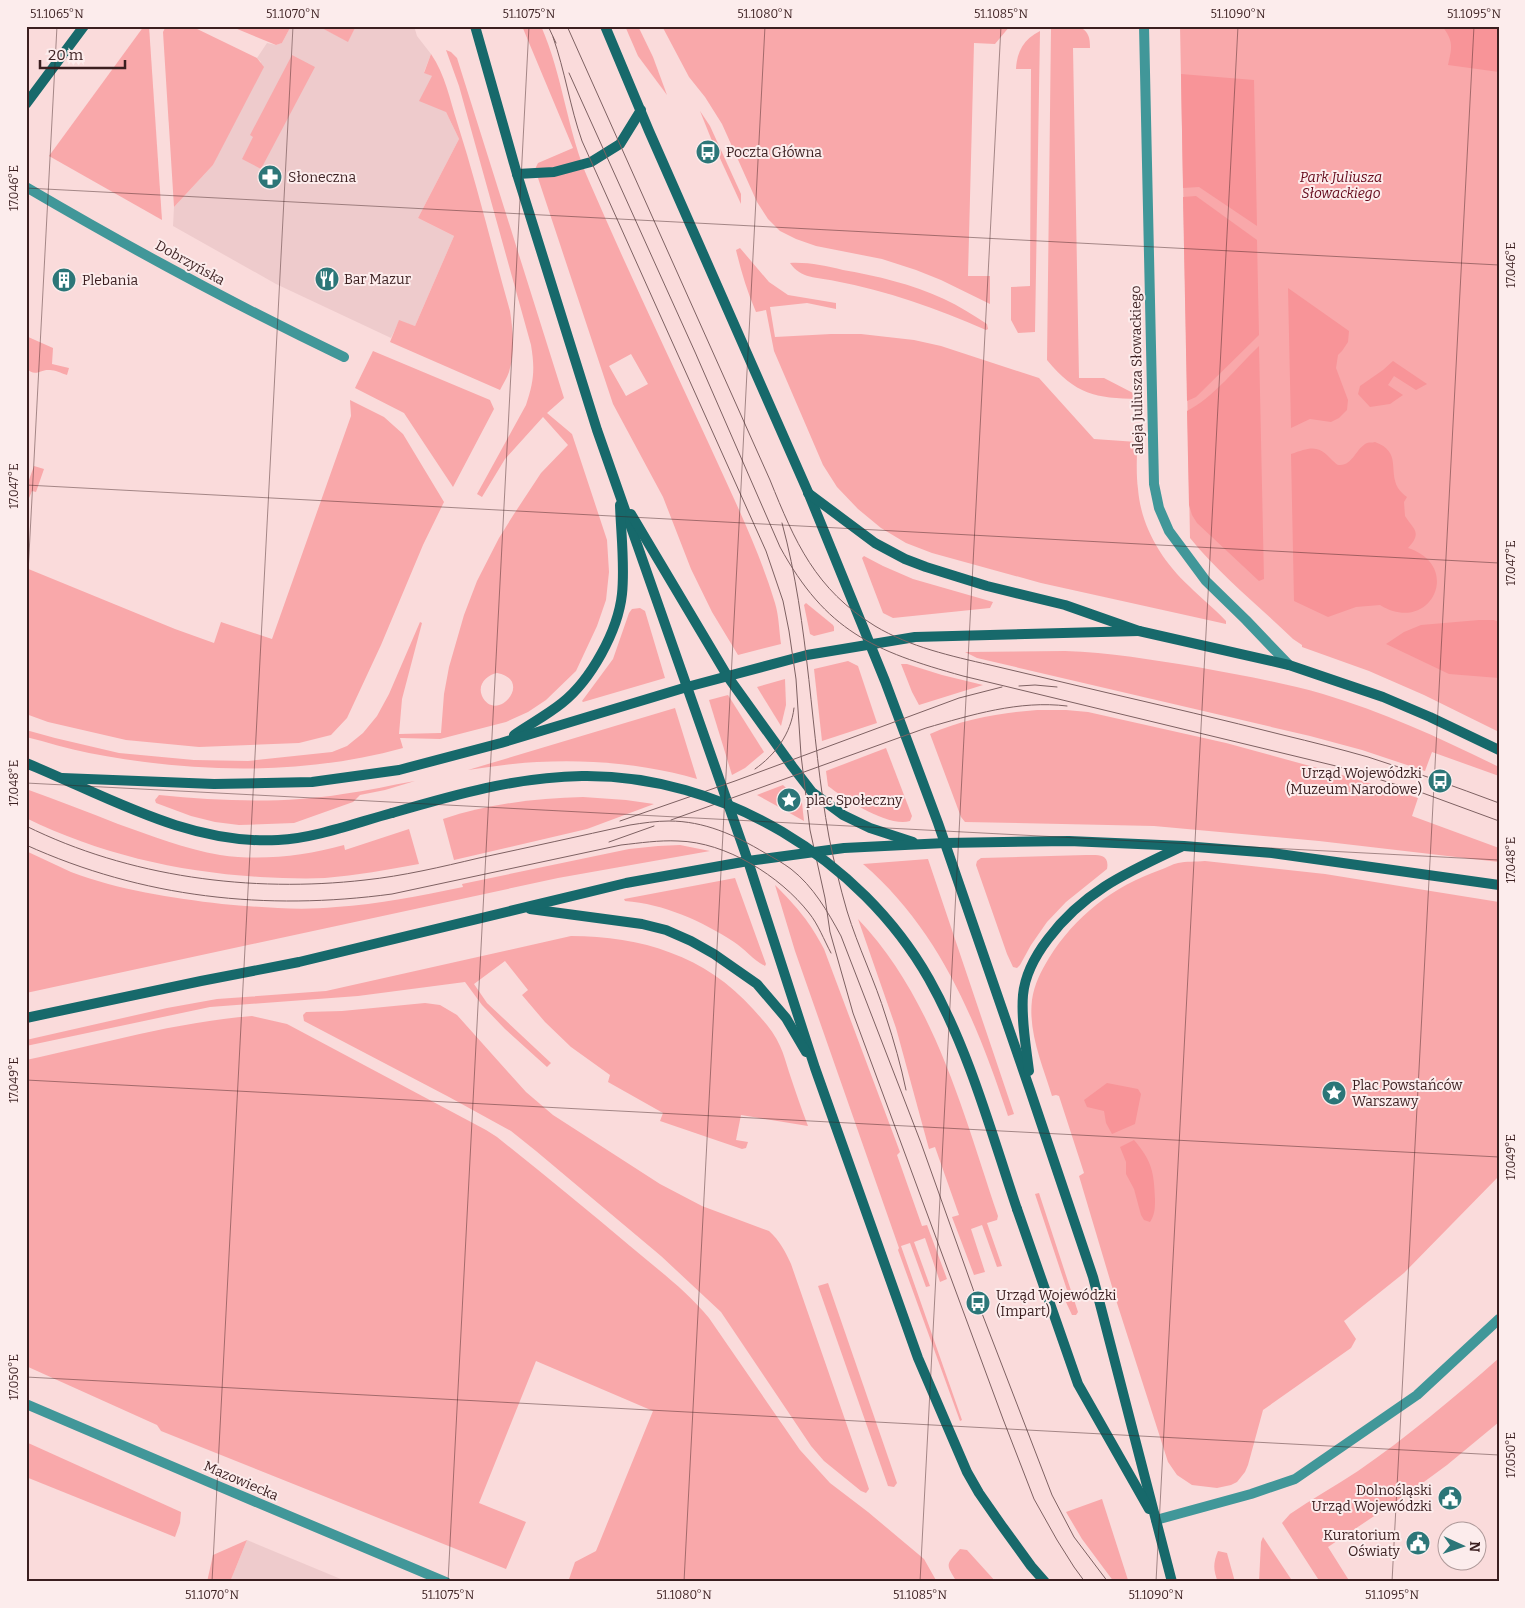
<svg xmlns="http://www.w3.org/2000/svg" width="1525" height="1608" font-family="Bitter,serif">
<rect width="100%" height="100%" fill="#fadbdb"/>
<g fill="#eecbcc">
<path d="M291,26H318L348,41L356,26H414L417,36L431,54L424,72L432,76L446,112L459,139L418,218L454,236L415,326L399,321L391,338L276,284L173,226L174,207L213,165L261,62L257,58L267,43L276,45L282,43Z"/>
<path d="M247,1540L348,1582H230Z"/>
</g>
<g fill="#f9a8aa" fill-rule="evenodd">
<path d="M144,26H149L162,220L49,156Z"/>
<path d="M166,26H191L257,58L264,67L213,165L174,207L163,32Z"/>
<path d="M230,26H291L282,43L276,45Z"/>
<path d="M318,26H356L348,42Z"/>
<path d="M522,26H541C563,76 567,131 589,181C627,269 668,355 708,442C732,495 758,547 775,603C779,616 779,630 781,644L738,655L712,612L691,569L663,497L613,404L535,169L538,163L573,148ZM631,354L648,384L626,396L609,366Z"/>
<path d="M625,26H638L653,57L667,95L638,56Z"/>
<path d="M662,26H1010L995,44L974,43L968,276H990V304L941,280L916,270L882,259L816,246L796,239L780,231L768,219L757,202L722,124L705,97L689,77Z"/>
<path d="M1180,26H1499V732L1424,695L1369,671L1302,647V645L1293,639C1259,606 1220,575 1190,538Z"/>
<path d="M1080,27C1089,32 1090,38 1090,48H1073L1079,378H1104L1133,393L1138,399C1095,398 1076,395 1047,360L1051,29Z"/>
<path d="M1040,31L1035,332L1018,333L1011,320V287L1030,286L1031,69H1016C1017,51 1024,39 1040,31Z"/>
<path d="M446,50L451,52L457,58L564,398L547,413L572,434L607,540L609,572L606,600L597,626L576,671L546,700L528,712L506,722L440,739L400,738L403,748C302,776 191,773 89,753C68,749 47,742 26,737V730L55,738L119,753L194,760L248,761L332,752L347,746L363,733L377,716L389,694L420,622L422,623L402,699L399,734L441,733L444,694L449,667L464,615L477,581L499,538L514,514L541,473L568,445L543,417L505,459L482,497L477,494L526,405C534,381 535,369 531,345L459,86ZM497,673C535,680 496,725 482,696C477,684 487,675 497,673Z"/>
<path d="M431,54C445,74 450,100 457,122C477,184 492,248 510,311C513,330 515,352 509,372C507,378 503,384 500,390L390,342L399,320L415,326L454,236L418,218L459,139L446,112L419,101L432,76L424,73Z"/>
<path d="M292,55L315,67L261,169L242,159L253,137L250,135Z"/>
<path d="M700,111L710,126L741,194V204L712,141Z"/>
<path d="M740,248L769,282L788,295L836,303V309L807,303L770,307L775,337L831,334H861L914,340L941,346L1039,378L1094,439L1137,442C1137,458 1136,474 1138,489C1141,527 1162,561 1189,586C1201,598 1214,608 1226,621V624L1041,583L932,553L906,543L881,528L858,509L837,487L823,465L774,351L766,310L756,312C747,291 741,271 736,250Z"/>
<path d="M790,263C808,262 826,266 843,270C877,276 912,284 944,299C959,306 973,315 987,324L988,329L986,330C936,308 887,291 835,281C817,277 801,279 790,263Z"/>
<path d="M26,336L53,348L52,364L69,368L67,375C61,373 55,370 50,370C39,369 36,378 26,368Z"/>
<path d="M373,351L490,400L494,409L453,487L404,413L355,388Z"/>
<path d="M350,400L384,417L403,434L444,502L423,545L381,645L347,718L331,735L299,743L199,747L126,740L48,722L26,714V568L175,629L214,643L221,622L272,639L351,416Z"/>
<path d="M34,466L44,469L36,492L32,491L26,505V488Z"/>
<path d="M864,556L883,566L913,579L993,602L990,608L893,618L883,613L862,558Z"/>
<path d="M806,603L833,625L834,627V631L814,636L810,634L804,605Z"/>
<path d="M640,608L645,611L665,678L583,702L582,701L613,659L629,613L632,609Z"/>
<path d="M1065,651C1109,652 1153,660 1197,667C1239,675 1282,682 1323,694C1384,712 1442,739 1499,767V776L1432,752L1425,771L1362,750L1310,736L977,658L965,652Z"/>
<path d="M848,661L858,666L877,723L822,741L814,669Z"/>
<path d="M901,664H907L942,675L983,685L919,705L912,692Z"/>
<path d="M785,679L786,705L781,726L757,687Z"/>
<path d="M728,695L764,752L745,768L732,775L709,700Z"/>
<path d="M675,708L697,779C645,764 591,759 537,762C514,763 491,767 468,770Z"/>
<path d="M1037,710H1066L1088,712L1226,743L1332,772L1418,798L1412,816L1499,848V862L1319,841L1154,826L965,822L961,817L930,734C964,719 1000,713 1037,710Z"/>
<path d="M886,748L912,816L910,821C889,828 845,799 828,786L826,771Z"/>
<path d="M415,781L385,790L360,795L353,802L294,823L239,825L215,822L191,816L156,803L155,800L159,795C220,801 282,804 343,794C367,791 391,785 415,781Z"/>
<path d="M783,785L802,803L804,821L757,795Z"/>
<path d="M26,789C57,800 88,812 118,824C152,836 185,849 220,855C261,861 304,856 344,845L345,850L409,829L419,864C387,870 357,875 325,878C304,879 281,878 260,877C179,872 99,854 26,818Z"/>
<path d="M583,797L626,800L654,804L587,829L454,860L443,819C488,804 536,798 583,797Z"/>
<path d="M680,845L710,851L558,878L26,993V851C41,858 56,865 71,872C118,890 172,898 222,904C260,907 298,911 336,907C379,904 420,896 463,887L462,884L629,849L658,846Z"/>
<path d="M1086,855C1097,855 1110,853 1107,869L1066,902L1047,922L1031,945L1020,965L1017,968L1013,967L1007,954L976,865L977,861L981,858Z"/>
<path d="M928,859L1014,1114L1008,1116C977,1023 940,930 863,864Z"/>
<path d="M1205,861L1325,874L1499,902V1176L1404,1273L1344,1321L1356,1339L1351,1348L1263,1410L1248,1465L1245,1472L1237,1482L1231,1485L1217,1488L1192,1485L1177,1475L1168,1462L1116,1300L1079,1176L1084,1173L1059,1096L1056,1095L1052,1096C1043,1066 1028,1033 1032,1000C1034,985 1041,971 1049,958C1075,916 1114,886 1160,870C1166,868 1172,864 1178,863C1186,861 1196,862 1205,861Z"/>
<path d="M735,878L766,964L765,966C753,960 745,949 734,942C702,921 664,904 625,901L624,899Z"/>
<path d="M775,885C797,907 810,922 824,949L900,1152L897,1155L922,1226L927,1225L947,1279L940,1282L925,1238L914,1242L930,1286L926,1287L910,1243L901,1246L962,1420L960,1421L898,1250L899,1248L795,951Z"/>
<path d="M858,919C935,1000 963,1113 998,1216L997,1220L987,1223L1002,1266L997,1267L982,1225L971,1229L985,1272L974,1275L952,1217L959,1215L935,1147L929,1149L896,1028Z"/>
<path d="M571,936C641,936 706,956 753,1009C763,1020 774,1032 780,1046C784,1054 786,1063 789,1072C795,1090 801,1108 808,1126L741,1115L736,1140L748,1142L746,1148L742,1149L660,1121L663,1113L608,1082L610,1075L571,1047L545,1022L522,995L528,990L505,961L474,984L487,1003L551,1063L547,1067L505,1029L482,1005L465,982L358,996L210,1007L26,1046V1040L167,1008L217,999L326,991Z"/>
<path d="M425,1003L440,1005L457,1015L526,1092L553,1115L660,1184L702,1206L769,1231C780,1241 785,1251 791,1264L867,1483L869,1489L866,1493L861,1491L824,1461L811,1446L721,1312L661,1256L536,1151L511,1131L449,1097L304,1021L303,1015L306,1012L342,1011Z"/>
<path d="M252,1016L287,1024L486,1130L497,1137C542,1173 586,1209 630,1246C657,1269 686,1290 709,1318L800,1450L830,1483L868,1512L924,1559L937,1582H568L575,1562L596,1551L653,1411L536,1361L479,1503L526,1522L506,1569L161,1431L157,1425L26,1366V1060C101,1044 176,1022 252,1016Z"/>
<path d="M1039,1193L1078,1312L1076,1315H1072L1065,1300L1070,1299L1035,1194Z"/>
<path d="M828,1283L897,1483L894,1487L888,1486L818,1286Z"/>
<path d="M1499,1358V1422L1447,1465L1413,1490L1328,1547L1350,1582H1320L1282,1523L1290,1514C1312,1499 1335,1486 1358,1471C1407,1437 1454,1398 1499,1358Z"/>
<path d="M26,1442L181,1512L180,1523L175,1537L26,1477Z"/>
<path d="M1102,1499L1128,1580L1129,1582H1114L1082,1539L1066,1512Z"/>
<path d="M1263,1537L1293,1582H1259L1261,1542Z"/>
<path d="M247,1540L230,1582H207L213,1555Z"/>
<path d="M960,1549L967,1550L996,1582H957C945,1563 946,1565 960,1549Z"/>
<path d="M1218,1551L1227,1553L1235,1582H1218C1213,1570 1213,1563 1218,1551Z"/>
</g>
<g fill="#f89498">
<path d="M1442,26H1499V72L1448,65C1452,48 1454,41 1442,26Z"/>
<path d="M1181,74L1254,80L1257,226L1199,187L1183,188Z"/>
<path d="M1196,196L1257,240L1259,335L1196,397L1187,401L1183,197Z"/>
<path d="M1288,288L1349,331L1348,342L1342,351L1338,355L1336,368L1348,400L1347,410L1339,418L1331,422L1310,419L1291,428Z"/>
<path d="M1259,346L1264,579L1259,581L1197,523L1192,515L1189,505L1187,411C1213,398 1238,366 1259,346Z"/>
<path d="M1393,361L1427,384L1416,390L1394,376L1388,385L1403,395L1390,404L1370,407L1358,394L1360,386L1383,370Z"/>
<path d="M1375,442C1402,452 1388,470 1398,488C1400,491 1404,495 1407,497L1404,502L1405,516C1413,529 1423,532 1408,548C1464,566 1430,636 1380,605L1356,607L1328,617L1294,601L1291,454C1311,447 1318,444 1333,461C1336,463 1336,465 1340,465C1353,465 1356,448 1367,443C1370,442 1372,443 1375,442Z"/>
<path d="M1479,620H1494L1499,622V678L1449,674L1386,644L1404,632L1421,625Z"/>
<path d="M1107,1083L1138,1089L1141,1094L1135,1124L1112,1134L1106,1123L1104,1111L1087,1107L1084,1100Z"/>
<path d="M1134,1140C1152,1161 1154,1172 1155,1199C1155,1207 1155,1215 1150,1222L1144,1220L1141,1215L1134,1189L1126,1174V1162L1120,1147Z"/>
</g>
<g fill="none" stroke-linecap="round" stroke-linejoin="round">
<g stroke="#419799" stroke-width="10">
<path d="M1144,26L1154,484L1159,508L1169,531L1206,581L1246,620L1289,665"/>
<path d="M26,187C130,248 235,305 344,357"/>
<path d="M26,1404L211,1483L446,1582"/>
<path d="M1156,1520L1251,1494L1295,1479L1417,1395L1499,1319"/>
</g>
<g stroke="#17696b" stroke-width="10">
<path d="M475,26L517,174L597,430L748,861L815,1068L918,1358L967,1472L979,1493L1002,1526L1031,1566L1045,1582"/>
<path d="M605,26L649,131L808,492L885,681L938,823L1030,1090L1093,1277L1172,1582"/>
<path d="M26,104L84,26"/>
<path d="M517,174L554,172L591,162L620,144L641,110"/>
<path d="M808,493L875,543L905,559L926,567L987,586L1065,605L1139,631L1289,665L1383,697L1430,717L1499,750"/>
<path d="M631,514L728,677L792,766L812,792L843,815L870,828L913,842"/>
<path d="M514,735C530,724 547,715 562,703C591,680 618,631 622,594C625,565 621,534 620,505"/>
<path d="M26,763C107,796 188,845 278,840C316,838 355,823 392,813"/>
<path d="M62,778L214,784L312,782L399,770L501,743L687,687L807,655L915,637L1139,631"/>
<path d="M530,909L642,924L666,930L691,941L714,954L757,984L786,1018L806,1052"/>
<path d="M26,1018L201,981L299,962L626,883L748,861L844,848L945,843L1069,841L1184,846L1272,853L1499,885"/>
<path d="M1029,1071C1026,1046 1021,1020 1023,995C1025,974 1035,956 1048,939C1084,891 1128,872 1181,847"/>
<path d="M1017,1209L1078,1384L1149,1509"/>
</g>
<g stroke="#7e6162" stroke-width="1">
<path d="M548,26L556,43"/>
<path d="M567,26L770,480C795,542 815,589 875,626C910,647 951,656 990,665C1028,674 1066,683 1104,692C1164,706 1224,720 1283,735C1312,742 1340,749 1368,757C1412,771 1456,787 1499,803"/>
<path d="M553,37C565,71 570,107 582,141L766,551L783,601L789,631L796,679L801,755L810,830L825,898L830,932L853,1013L1003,1419L1034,1499L1057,1540L1074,1567L1085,1582"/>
<path d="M569,73L695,352L780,547C826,631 873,651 963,676L1336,766L1420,792L1499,821"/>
<path d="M782,523C810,626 810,733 829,837C834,862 840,887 847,911C858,947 875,981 886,1017C894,1041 901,1066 906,1090"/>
<path d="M1019,686L1035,685L1057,687"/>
<path d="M755,769C775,755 791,734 794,708"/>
<path d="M671,820L926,728C971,715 1019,700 1067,706"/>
<path d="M620,821L735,781L959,698L1002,687"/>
<path d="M26,826C129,877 251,893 365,880C403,876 441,867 479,858C530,847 580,836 630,825C643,823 656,821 669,821C704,821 735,835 765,853C774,858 783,863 791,869C813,886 828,912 841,936L921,1143L978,1303L1052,1495L1074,1537L1108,1582"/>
<path d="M609,842L654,826"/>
<path d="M26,845C143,898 266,911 392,894L621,845C640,843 659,840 678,841C726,842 780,876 809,913C818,924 824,940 831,953"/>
</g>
<path stroke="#17696b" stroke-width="10" d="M392,813C454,795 516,777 582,776C721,774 861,859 929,979C969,1050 991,1132 1017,1209"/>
</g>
<path fill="none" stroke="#3b1f20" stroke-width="1" stroke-opacity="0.45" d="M26,188L1499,265M26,485L1499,563M26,611L57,26M26,783L1499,860M26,1080L1499,1157M26,1377L1499,1455M212,1582L293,26M448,1582L529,26M684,1582L765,26M920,1582L1001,26M1156,1582L1238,26M1392,1582L1474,26"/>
<defs>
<symbol id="bus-disc" viewBox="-11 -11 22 22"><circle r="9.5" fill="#2c7678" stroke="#fcecec"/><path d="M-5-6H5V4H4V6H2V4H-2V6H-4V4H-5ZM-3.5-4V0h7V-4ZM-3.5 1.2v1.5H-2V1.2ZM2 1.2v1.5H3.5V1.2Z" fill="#fff"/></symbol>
<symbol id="pharmacy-disc" viewBox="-11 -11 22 22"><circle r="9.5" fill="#2c7678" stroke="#fcecec"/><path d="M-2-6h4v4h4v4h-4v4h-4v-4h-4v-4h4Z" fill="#fff"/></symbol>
<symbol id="restaurant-disc" viewBox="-11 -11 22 22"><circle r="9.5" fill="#2c7678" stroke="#fcecec"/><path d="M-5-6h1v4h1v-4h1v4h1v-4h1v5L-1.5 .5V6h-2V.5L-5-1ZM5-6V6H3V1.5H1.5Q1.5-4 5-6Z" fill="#fff"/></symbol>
<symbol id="building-disc" viewBox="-11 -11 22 22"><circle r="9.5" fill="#2c7678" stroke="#fcecec"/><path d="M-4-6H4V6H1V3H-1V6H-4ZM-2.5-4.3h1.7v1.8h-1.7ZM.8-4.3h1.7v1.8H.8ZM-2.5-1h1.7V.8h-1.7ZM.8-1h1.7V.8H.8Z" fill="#fff"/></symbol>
<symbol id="sight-disc" viewBox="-11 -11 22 22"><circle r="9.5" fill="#2c7678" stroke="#fcecec"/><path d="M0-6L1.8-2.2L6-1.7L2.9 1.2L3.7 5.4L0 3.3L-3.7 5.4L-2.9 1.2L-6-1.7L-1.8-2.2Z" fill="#fff"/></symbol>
<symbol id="civic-disc" viewBox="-11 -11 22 22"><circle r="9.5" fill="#2c7678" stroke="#fcecec"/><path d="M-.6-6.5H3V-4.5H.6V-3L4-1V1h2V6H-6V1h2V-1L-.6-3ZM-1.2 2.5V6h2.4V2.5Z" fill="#fff"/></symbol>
</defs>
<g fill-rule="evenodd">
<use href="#bus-disc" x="694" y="138" width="28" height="28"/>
<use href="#pharmacy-disc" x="256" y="163" width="28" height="28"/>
<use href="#restaurant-disc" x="313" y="265" width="28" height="28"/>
<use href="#building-disc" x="50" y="266" width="28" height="28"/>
<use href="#bus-disc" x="1426" y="767" width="28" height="28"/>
<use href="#sight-disc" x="775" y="786" width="28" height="28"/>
<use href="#sight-disc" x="1320" y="1079" width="28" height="28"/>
<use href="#bus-disc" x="964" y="1289" width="28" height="28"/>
<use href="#civic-disc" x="1436" y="1484" width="28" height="28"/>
<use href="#civic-disc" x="1404" y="1529" width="28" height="28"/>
</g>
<g text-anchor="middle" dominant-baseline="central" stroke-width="4" stroke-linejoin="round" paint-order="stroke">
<g font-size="14" fill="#3b1f20" stroke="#fcecec" text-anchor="start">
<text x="726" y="152">Poczta Główna</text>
<text x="288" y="177">Słoneczna</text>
<text x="344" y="279">Bar Mazur</text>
<text x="82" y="280">Plebania</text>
<text x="1422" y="773" text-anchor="end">Urząd Wojewódzki<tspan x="1422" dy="16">(Muzeum Narodowe)</tspan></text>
<text x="806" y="800">plac Społeczny</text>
<text x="1352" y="1085">Plac Powstańców<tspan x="1352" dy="16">Warszawy</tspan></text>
<text x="996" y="1295">Urząd Wojewódzki<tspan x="996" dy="16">(Impart)</tspan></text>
<text x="1432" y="1490" text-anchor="end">Dolnośląski<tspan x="1432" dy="16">Urząd Wojewódzki</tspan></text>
<text x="1400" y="1535" text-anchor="end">Kuratorium<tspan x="1400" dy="16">Oświaty</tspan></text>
</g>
<g font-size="14" font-style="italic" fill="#64091b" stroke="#fcecec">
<text x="1341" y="177">Park Juliusza<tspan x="1341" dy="16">Słowackiego</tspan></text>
</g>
<g font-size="14" fill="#3b1f20" stroke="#fcecec">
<text transform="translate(190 263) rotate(29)">Dobrzyńska</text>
<text transform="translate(1137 370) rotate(-91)">aleja Juliusza Słowackiego</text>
<text transform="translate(241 1481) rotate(23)">Mazowiecka</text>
</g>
</g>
<rect width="1525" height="1608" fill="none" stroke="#fcecec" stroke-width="55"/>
<g transform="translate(1462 1546) rotate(93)"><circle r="24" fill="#fcecec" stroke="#af9a9a"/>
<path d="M0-4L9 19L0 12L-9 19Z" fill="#2c7678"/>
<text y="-8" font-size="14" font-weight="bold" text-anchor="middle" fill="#3b1f20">N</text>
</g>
<path d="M40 60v8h85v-8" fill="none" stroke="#3b1f20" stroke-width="2.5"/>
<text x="48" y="60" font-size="15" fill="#3b1f20" stroke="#fcecec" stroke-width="4" paint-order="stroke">20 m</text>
<rect x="28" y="28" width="1470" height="1552" fill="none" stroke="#3b1f20" stroke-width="2"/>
<g font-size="12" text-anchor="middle" fill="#3b1f20">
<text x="57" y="18">51.1065°N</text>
<text x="293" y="18">51.1070°N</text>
<text x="529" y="18">51.1075°N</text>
<text x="765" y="18">51.1080°N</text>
<text x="1001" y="18">51.1085°N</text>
<text x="1238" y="18">51.1090°N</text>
<text x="1474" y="18">51.1095°N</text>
<text transform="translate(14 188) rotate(-90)" y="4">17.046°E</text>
<text transform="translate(1511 265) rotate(-90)" y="4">17.046°E</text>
<text transform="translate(14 486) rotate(-90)" y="4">17.047°E</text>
<text transform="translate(1511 563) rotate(-90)" y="4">17.047°E</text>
<text transform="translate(14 783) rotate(-90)" y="4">17.048°E</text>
<text transform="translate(1511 860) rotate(-90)" y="4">17.048°E</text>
<text transform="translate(14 1080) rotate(-90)" y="4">17.049°E</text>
<text transform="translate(1511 1157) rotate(-90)" y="4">17.049°E</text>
<text transform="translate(14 1377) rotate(-90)" y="4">17.050°E</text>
<text transform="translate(1511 1455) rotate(-90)" y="4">17.050°E</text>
<text x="212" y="1599">51.1070°N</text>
<text x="448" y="1599">51.1075°N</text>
<text x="684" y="1599">51.1080°N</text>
<text x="920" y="1599">51.1085°N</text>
<text x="1156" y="1599">51.1090°N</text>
<text x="1392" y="1599">51.1095°N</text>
</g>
</svg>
